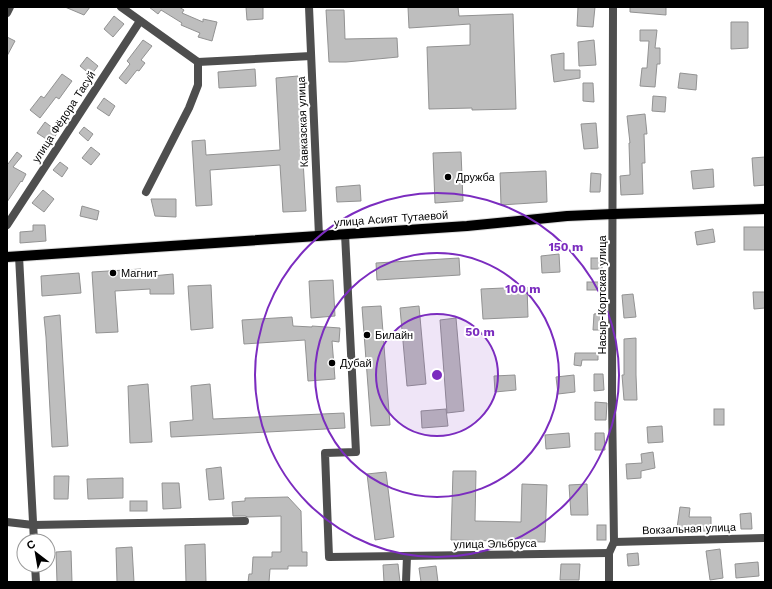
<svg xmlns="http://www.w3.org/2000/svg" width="772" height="589" font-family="'Work Sans',sans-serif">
<rect width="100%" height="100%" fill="#fff"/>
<g fill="#bebebe" stroke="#929292">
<path d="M65,7H90L84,15Z"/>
<path d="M149,7H179L184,10L182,13L203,22V19L217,22L212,41L198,37L200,33L181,25L182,23L161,10L158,14Z"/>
<path d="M246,7H263V19L247,20Z"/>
<path d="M408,7H458L459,16L513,14L516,109L472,110V108L429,109L427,47L470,45V24L409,28Z"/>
<path d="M578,7H595L593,27L577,26Z"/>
<path d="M630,7H666V15L630,12Z"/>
<path d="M326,10H344L345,39L397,38L398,57L346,62H329Z"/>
<path d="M114,16L124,24L113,37L104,29Z"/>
<path d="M731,22H748V48L731,49Z"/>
<path d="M640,30H657L655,48H660V64H657L655,87L640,86L642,68H647L649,41H640Z"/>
<path d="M7,37L15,41L7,56Z"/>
<path d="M143,40L152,46L141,60L145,63L139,71L137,70L126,84L119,78L130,64L127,61Z"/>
<path d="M594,40L596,65L579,66L578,42Z"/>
<path d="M564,53V70H580V78L554,82L551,55Z"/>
<path d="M87,57L98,66L91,75L80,66Z"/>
<path d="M255,69L256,86L219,88L218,72Z"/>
<path d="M680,73L697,75L696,90L678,88Z"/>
<path d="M62,74L72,81L59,99L56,97L40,118L30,110L41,96L44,98Z"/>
<path d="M298,76L306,211L283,212L280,165L210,170L212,205L196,206L192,141L205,140L206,155L280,150L276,78Z"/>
<path d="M583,83H593L594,102L583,101Z"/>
<path d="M653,96L666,97L665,112L652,111Z"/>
<path d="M104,98L115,106L109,116L97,108Z"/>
<path d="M645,114L647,134H644L645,163H642L643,194L621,195L620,176L630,175L629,143H630L627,116Z"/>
<path d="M45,122L58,132L51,142L37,133Z"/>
<path d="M596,123L598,148L584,149L581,124Z"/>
<path d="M84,127L93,134L88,141L79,133Z"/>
<path d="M91,147L100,154L91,165L82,158Z"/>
<path d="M17,152L22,156L13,167L26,174L22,182L21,181L7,202V164H8Z"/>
<path d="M461,152L463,201L435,203L433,153Z"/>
<path d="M765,157V185L754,186L752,158Z"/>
<path d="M60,162L68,168L62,177L53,170Z"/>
<path d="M713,169L714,187L693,189L691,171Z"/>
<path d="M546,171L547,202L501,205L500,173Z"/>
<path d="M591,173L601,174L600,192H590Z"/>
<path d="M360,185L361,201L337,202L336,187Z"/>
<path d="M43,190L54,199L44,212L32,203Z"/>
<path d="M151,199H176V217L155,216Z"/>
<path d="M82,206L99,211L97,220L80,216Z"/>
<path d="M33,225H45L46,241L20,243V232L33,231Z"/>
<rect x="744" y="227" width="21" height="23"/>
<path d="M713,229L715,242L697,245L695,232Z"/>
<path d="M559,254L560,272L542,273L541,256Z"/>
<path d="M459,258L460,275L377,280L376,263Z"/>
<rect x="591" y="258" width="11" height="11"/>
<path d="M141,269L142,277L173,274L174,294H150V289L115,291L118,332L96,333L92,272Z"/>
<path d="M79,273L81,293L42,296L41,276Z"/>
<path d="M333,280L335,316L311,318L309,281Z"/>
<rect x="587" y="282" width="18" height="8"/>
<path d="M211,285L213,328L191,330L188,286Z"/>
<path d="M527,287L528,317L483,319L481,289Z"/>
<path d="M753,292H765V308L754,309Z"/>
<path d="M633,294L636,317L624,318L622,295Z"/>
<path d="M381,306L390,425L371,426L362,307Z"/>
<path d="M419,306L426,384L407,386L400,308Z"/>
<path d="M602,313L603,330H593L594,314Z"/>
<path d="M60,315L68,446L52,447L46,337L44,317Z"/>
<path d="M292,317L293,326L312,327V326L340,328L339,342L332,341L335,379L308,381L305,340L244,344L242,320Z"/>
<path d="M456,318L464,411L447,413L440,320Z"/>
<path d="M636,338V375L637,400H624L622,375H624V339Z"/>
<path d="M575,353H598V360H582L581,366L574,365Z"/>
<path d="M594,374H603L604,390L594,391Z"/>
<path d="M515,375L516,390L495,392L494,376Z"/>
<path d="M574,375L575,392L558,394L556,377Z"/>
<path d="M148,384L152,442L130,443L128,386Z"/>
<path d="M210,384L213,419L344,413L345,428L171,437L170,422L193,420L191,386Z"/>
<path d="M595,402L607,403L606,420H595Z"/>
<path d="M446,409L448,426L422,428L421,411Z"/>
<rect x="714" y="409" width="10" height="16"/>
<path d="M662,426L663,442L648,443L647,427Z"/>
<path d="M569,433L570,447L546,449L545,435Z"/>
<path d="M595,433H604L605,450H595Z"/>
<path d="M653,452L655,468L641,471V478L627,479L626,464L642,463L641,454Z"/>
<path d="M221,467L224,499L209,500L206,469Z"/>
<path d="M453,471H476L475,521L521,522L522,484L547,485L545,542L451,540Z"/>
<path d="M386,472L394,537L375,540L367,474Z"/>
<path d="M54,476H69L68,499H54Z"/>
<path d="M123,478V498L88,499L87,479Z"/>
<path d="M162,483H179L181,508L163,509Z"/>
<path d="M587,484L588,515H571L569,485Z"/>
<path d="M288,497L301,511L302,552H307V566H288V569H270L269,582H248L249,574H252L253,557H272V552H281V516L248,517L245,516H233L232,502L245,501V498Z"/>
<rect x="130" y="501" width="17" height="10"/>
<path d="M680,507L690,508L689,517H711V531H698V530L677,528Z"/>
<path d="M751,513L752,529H741L740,514Z"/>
<rect x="597" y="525" width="9" height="15"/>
<path d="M205,544L206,582H186L185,545Z"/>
<path d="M132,547L134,582H117L116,548Z"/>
<path d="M720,549L723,578L710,580L706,551Z"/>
<path d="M71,551L72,582H57L56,552Z"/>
<path d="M638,553L639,565L628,566L627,554Z"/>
<path d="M758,562L759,576L736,578L735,564Z"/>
<path d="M398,564L400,582H384L383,565Z"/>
<path d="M561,564H580L579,580H560Z"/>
<path d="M436,566L438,582H421L419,568Z"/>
</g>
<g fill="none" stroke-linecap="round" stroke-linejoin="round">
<defs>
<path id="primary" d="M7,257L467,226L567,216L613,214L765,209"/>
</defs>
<use href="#primary" stroke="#dbdbdb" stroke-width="12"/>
<g stroke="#4e4e4e" stroke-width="8">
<path d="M121,7L198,62L311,56"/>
<path d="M309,7L319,236"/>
<path d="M7,13L10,7"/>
<path d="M146,192L189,108L198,85V62"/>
<path d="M7,225L140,21"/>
<path d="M345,234L356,452L325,453L329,557L609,553"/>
<path d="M7,522L33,525L245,521"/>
<path d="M614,542L765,538"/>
<path d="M406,582L407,556"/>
</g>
<g stroke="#4e4e4e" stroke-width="8">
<path d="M19,256L34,541"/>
<path d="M35,565L36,582"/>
<path d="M609,582V553L614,542L612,401L613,7"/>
</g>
<use href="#primary" stroke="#000" stroke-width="10"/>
</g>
<circle cx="437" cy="375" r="61" fill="#7b2cbf" fill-opacity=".12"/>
<g fill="none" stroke="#7b2cbf" stroke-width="2">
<circle cx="437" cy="375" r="61"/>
<circle cx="437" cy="375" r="122"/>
<circle cx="437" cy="375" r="182"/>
</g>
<g fill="#000" stroke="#fff" stroke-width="1.5">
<circle cx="448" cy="177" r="4"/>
<circle cx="113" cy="273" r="4"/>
<circle cx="367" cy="335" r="4"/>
<circle cx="332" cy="363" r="4"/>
</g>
<g text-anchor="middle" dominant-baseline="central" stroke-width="4" stroke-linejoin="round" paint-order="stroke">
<g font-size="11" fill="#000" stroke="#fff">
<text transform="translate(64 117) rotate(-57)">улица Фёдора Тасуй</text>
<text transform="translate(303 122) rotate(-92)">Кавказская улица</text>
<text transform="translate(391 219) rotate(-4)">улица Асият Тутаевой</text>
<text transform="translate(602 295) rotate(-90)">Насыр-Кортская улица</text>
<text transform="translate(689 529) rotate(-2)">Вокзальная улица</text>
<text transform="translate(495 544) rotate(-1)">улица Эльбруса</text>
</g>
<g font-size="11" fill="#000" stroke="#fff" text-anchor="start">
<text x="456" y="177">Дружба</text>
<text x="121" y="273">Магнит</text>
<text x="375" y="335">Билайн</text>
<text x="340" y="363">Дубай</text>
</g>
</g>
<circle cx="437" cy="375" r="6" fill="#7b2cbf" stroke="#fff" stroke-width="2"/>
<g font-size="12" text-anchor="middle" font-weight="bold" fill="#7b2cbf" stroke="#fff" stroke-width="4" stroke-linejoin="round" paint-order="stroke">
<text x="566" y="251">150 m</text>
<text x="523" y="293">100 m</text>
<text x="480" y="336">50 m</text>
</g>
<rect width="772" height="589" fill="none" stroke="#000000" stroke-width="16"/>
<g transform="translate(36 553) rotate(329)"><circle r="19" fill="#ffffff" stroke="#999999"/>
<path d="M0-3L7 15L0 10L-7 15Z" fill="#000000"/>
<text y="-6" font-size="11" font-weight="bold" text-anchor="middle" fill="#000000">С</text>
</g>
</svg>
